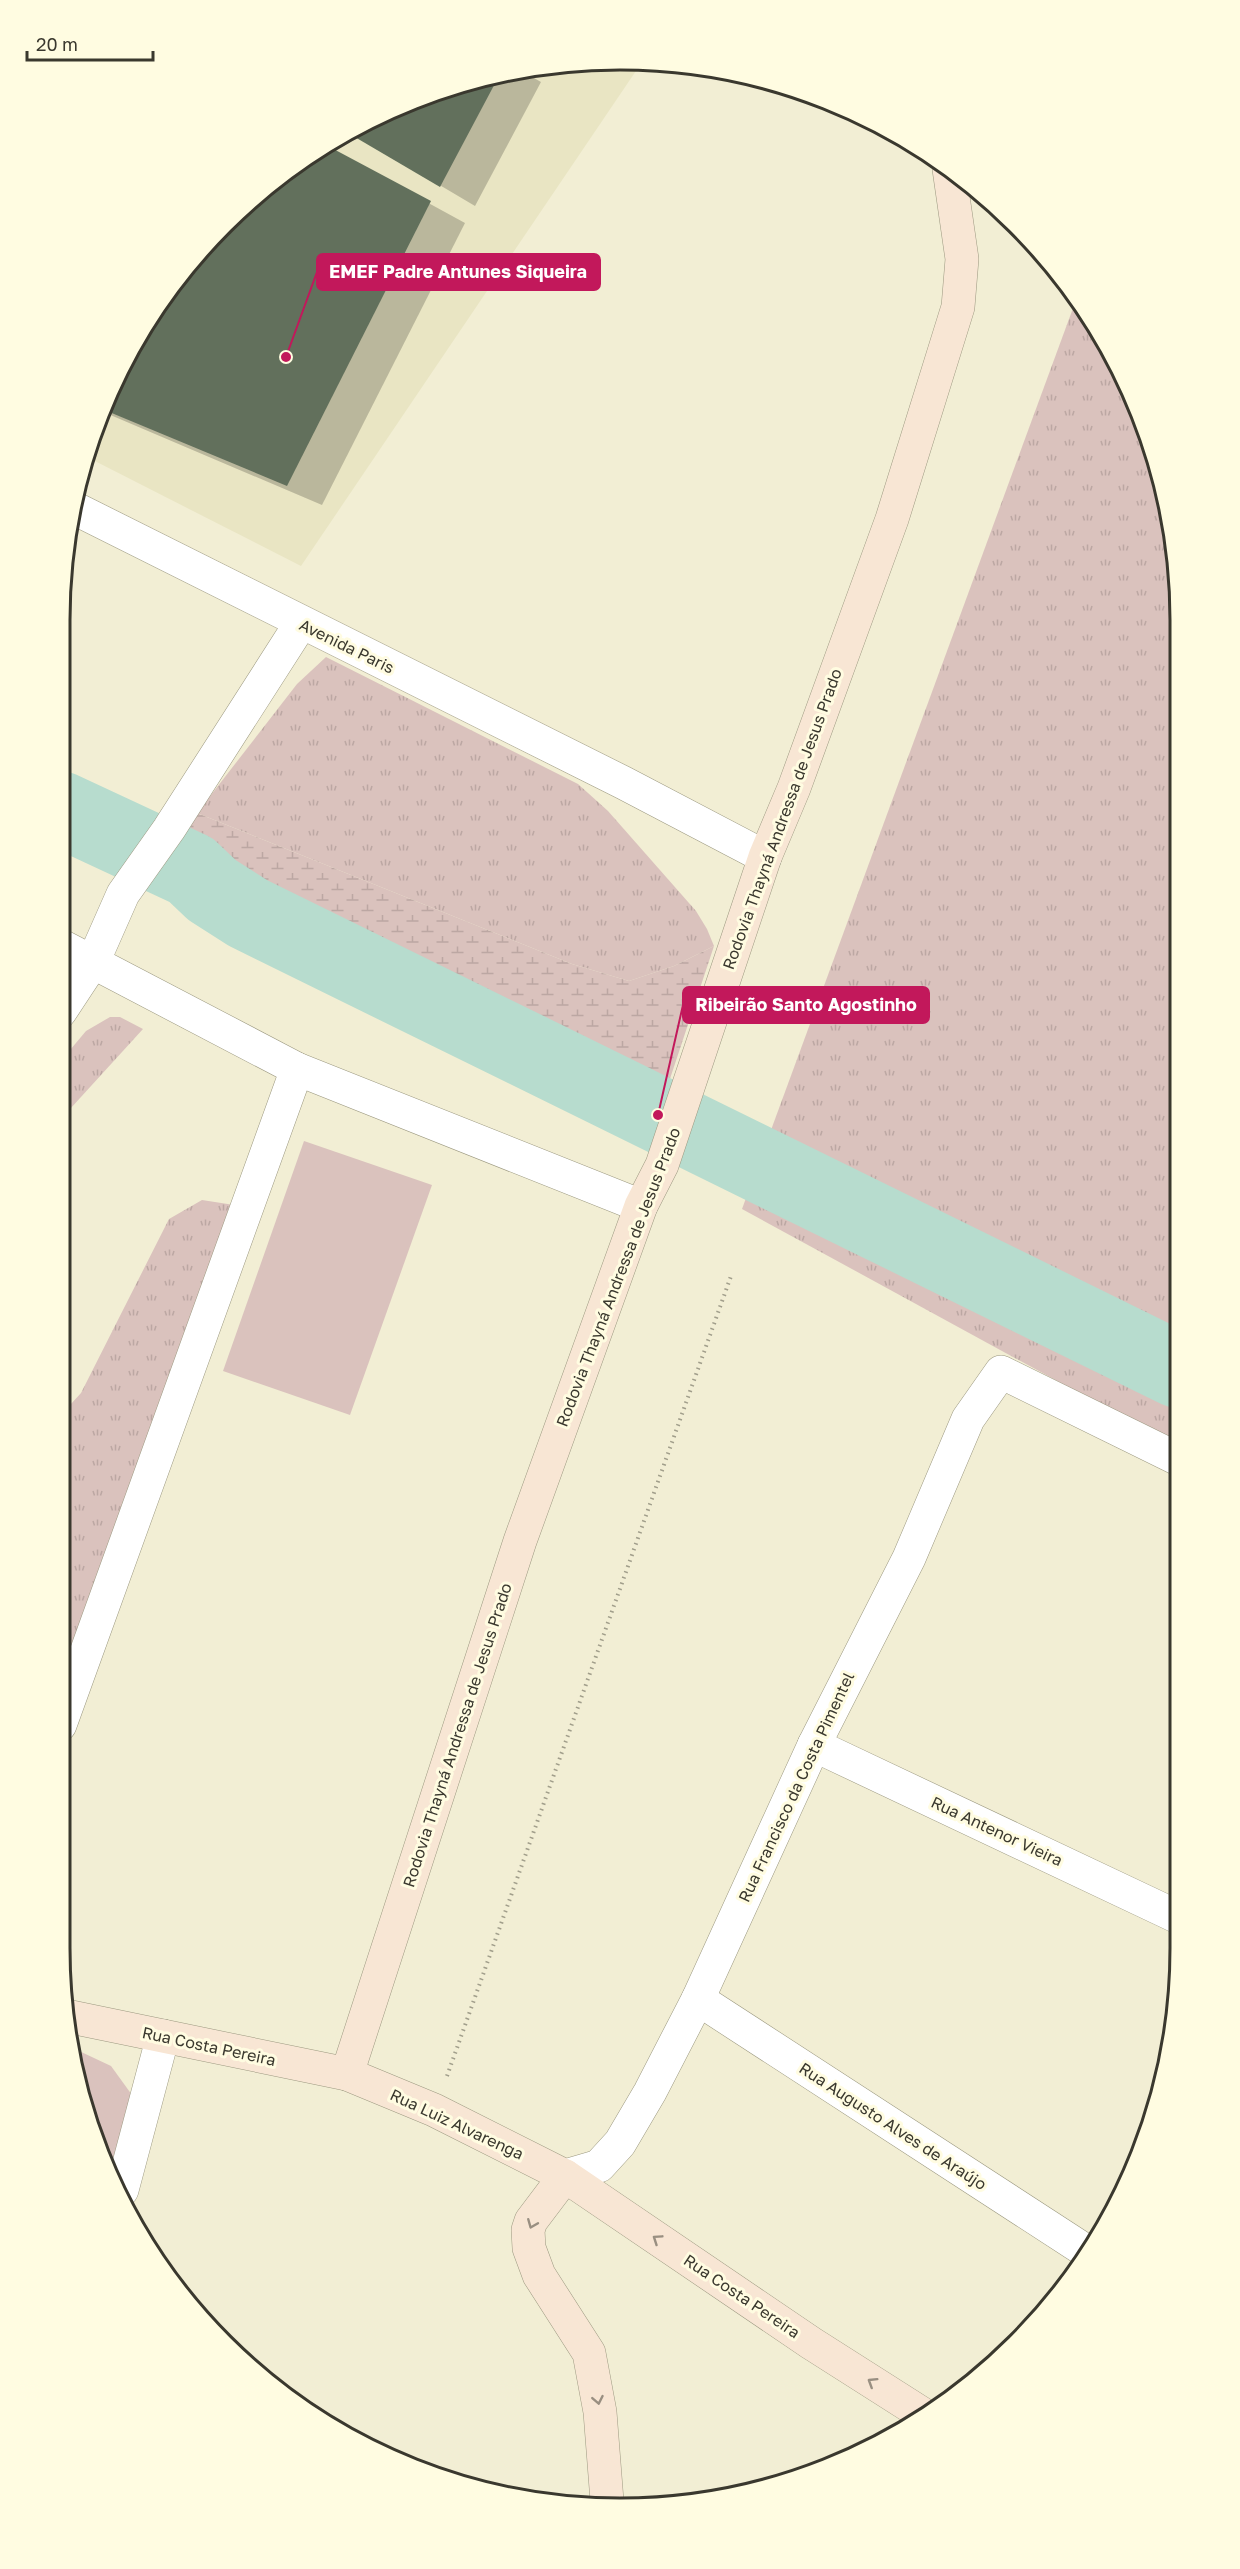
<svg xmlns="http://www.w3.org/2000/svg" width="1240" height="2569" font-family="'Golos Text',sans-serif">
<defs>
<pattern id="grass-tufts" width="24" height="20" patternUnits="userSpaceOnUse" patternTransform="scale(1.5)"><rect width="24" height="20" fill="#dac2bd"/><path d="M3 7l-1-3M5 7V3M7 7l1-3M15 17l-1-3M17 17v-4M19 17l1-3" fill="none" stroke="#bca7a3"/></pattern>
<pattern id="wetland-marsh" width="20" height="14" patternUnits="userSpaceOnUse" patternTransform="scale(1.5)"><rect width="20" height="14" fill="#dac2bd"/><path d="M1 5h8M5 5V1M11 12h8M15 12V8" fill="none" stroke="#bca7a3"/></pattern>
</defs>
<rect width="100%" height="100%" fill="#f2eed4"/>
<path fill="#e9e5c3" d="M620,60L642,62L301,566L87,457L103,405L155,309L224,224L309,154L406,103L511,71Z"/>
<g fill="url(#grass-tufts)">
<path d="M1076,300L1137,406L1175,547L1178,1447L742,1209Z"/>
<path d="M326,657L578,784L608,811L696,911L707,929L714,946L674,966L629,981L572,964L197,813L297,684Z"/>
<path d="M110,1017H120L143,1029L60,1120V1062L86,1031Z"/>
<path d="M202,1200L247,1207L84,1657L60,1648V1416L81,1393L169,1219Z"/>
</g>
<path fill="url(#wetland-marsh)" d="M197,813L572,964L629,981L674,966L714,946L658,1115L248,913L212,890L191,870L173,864Z"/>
<g fill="#dac2bd">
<path d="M304,1141L432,1185L350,1415L223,1371Z"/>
<path d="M77,2050L111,2066L132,2095L115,2177L90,2129Z"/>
</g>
<g fill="#0003">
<path d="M520,70L541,82L475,206L350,132L406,103Z"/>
<path d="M324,146L465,223L322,505L101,411L155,309L224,224Z"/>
</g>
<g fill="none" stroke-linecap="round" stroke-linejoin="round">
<path stroke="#b7dcce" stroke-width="76" d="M60,809L191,870L212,890L248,913L1178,1370"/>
</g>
<g fill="#62705c">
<path d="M500,74L440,187L348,133L406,103Z"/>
<path d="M326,145L431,201L287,486L102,409L155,309L224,224L309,154Z"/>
</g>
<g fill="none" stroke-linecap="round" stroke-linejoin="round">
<defs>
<g id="street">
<path d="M72,507L624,783L765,857"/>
<path d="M60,945L297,1069L641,1206"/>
<path d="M60,1012L93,962L123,894L169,829L301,623"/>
<path d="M60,1725L297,1069"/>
<path d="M814,1745L1180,1918"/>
<path d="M698,1999L1089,2253"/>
<path d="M565,2176L599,2166L620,2143L650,2092L698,1999L814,1745L909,1558L968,1419L1001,1372L1178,1459"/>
<path d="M122,2190L163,2036"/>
</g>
<g id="secondary">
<path d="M71,2017L347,2074L434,2110L565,2176L811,2343L921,2413"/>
<path d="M347,2074L520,1541L641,1206L662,1165L765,857L794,788L892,519L958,307L962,259L949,169"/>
<path d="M565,2176L531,2221L528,2230L529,2248L539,2275L589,2353L600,2412L607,2501"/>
</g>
</defs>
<use href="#street" stroke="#9c9981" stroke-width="34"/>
<use href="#secondary" stroke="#9c9981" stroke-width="34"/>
<path stroke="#a19e8b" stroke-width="4" stroke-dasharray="1.5 4.5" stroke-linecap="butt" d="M447,2076L731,1276"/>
<use href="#street" stroke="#fff" stroke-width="33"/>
<use href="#secondary" stroke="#f8e6d4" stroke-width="33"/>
</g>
<defs><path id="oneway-chevron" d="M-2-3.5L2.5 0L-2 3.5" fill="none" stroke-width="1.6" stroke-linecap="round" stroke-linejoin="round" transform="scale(1.5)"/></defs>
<g stroke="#998f81">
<use href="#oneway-chevron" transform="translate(532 2224) rotate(112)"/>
<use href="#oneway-chevron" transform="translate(657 2239) rotate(-146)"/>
<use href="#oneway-chevron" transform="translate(872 2382) rotate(-148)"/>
<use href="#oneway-chevron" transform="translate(598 2400) rotate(79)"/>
</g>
<g text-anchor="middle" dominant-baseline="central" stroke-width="6" stroke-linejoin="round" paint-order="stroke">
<g font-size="16" fill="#3a382e" stroke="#fffce1">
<text transform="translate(347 646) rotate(26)">Avenida Paris</text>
<text transform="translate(782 819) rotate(-70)">Rodovia Thayná Andressa de Jesus Prado</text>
<text transform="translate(618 1277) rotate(-69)">Rodovia Thayná Andressa de Jesus Prado</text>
<text transform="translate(457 1735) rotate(-72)">Rodovia Thayná Andressa de Jesus Prado</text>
<text transform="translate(796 1787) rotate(-65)">Rua Francisco da Costa Pimentel</text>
<text transform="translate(997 1831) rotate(25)">Rua Antenor Vieira</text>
<text transform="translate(209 2046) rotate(12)">Rua Costa Pereira</text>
<text transform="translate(457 2124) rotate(25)">Rua Luiz Alvarenga</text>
<text transform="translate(893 2126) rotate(33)">Rua Augusto Alves de Araújo</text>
<text transform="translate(742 2296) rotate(34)">Rua Costa Pereira</text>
</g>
</g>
<path d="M0 0H1240V2569H0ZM620 70H620A550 550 0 0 1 1170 620V1948A550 550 0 0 1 620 2498H620A550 550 0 0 1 70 1948V620A550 550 0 0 1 620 70Z" fill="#fffce1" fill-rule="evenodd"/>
<path fill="none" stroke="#3a382e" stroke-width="3" d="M620 70H620A550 550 0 0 1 1170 620V1948A550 550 0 0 1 620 2498H620A550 550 0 0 1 70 1948V620A550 550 0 0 1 620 70Z"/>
<path fill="none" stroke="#c2185b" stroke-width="2" d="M286 357L317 272M658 1115L683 1005"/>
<g fill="#c2185b" stroke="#fffce1" stroke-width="2">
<circle cx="286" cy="357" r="6"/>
<circle cx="658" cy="1115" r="6"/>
</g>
<g fill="#c2185b" stroke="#c2185b" stroke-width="2">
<rect x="317" y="254" width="283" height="36" rx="6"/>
<rect x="683" y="987" width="246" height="36" rx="6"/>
</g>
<g font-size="18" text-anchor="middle" font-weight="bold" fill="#fff">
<text x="458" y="278">EMEF Padre Antunes Siqueira</text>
<text x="806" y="1011">Ribeirão Santo Agostinho</text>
</g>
<path d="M27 51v9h126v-9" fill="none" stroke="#3a382e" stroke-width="3"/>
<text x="36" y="51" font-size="18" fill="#3a382e" stroke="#fffce1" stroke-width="4.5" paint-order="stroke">20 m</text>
</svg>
